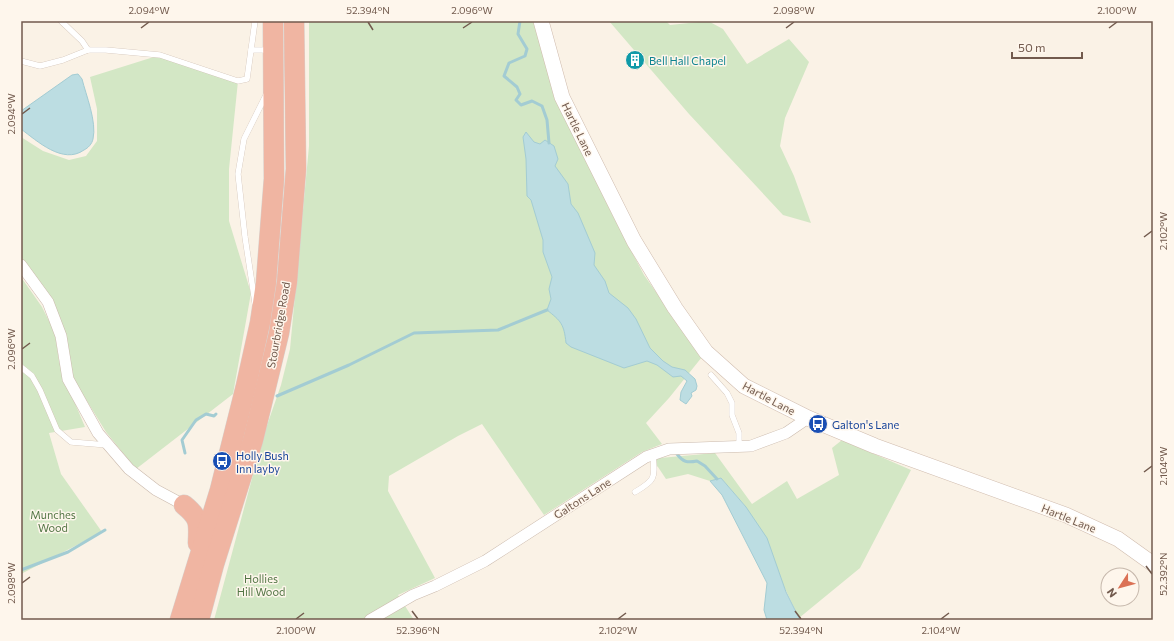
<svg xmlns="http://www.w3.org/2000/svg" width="1174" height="641" font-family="Commissioner,sans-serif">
<rect width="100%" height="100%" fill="#faf2e6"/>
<g fill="#d3e7c5">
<path d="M309,21H536L575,138L613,216L644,275L702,357L669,398L646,423L662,444L642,452L544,515L482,424L458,436L389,476L388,491L435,578L398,595L414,620H214L264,434L281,385L290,349L309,146Z"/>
<path d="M609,21H666L670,25L708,21L723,29L747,64L789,39L809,62L785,118L780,146L794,176L811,223L783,215L689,114Z"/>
<path d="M160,55L238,81L229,169V221L251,293L233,394L136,469L106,432L74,380L66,338L52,299L21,257V137L43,151L69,160L86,156L97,141V109L90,77Z"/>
<path d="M21,277L42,307L55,333L59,361L69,389L85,427L49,433L61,474L102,532L21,574Z"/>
<path d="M842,440L911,470L860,568L799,618L746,507L721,478L710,481L688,474L666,479L658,467L649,459L715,453L752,504L787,481L797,499L839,475L832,448Z"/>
</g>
<g fill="#bcdde2" stroke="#a3ccd3">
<path d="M78,74L82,79C86,95 97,122 93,139C92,144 88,148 84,150C63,165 37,141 21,129V111L72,75Z"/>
<path d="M526,132L534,142L540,144L545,140L554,146L558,159L555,166L568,184L571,204L578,213L595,253L594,265L605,281L609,293L628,308L636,319L650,348L663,361L672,367L685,370L695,379L697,386L696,390L691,393L692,396L686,404L680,400L681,392L687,381L681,376L673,377L657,365L647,361L624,368L571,347L566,343C564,324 561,321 547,310L551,299L549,289L552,277L543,252V240L531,200L527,196L526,159L523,137Z"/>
<path d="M721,478L746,507L767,538L786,592L800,620H767L764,610L767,583L722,495L710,481Z"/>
</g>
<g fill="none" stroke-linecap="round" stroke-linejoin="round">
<g stroke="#a3ccd3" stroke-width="3">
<path d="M520,21L518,34L527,49L525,56L509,63L504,76L517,87L520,94L516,100L521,105L532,101L542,106L547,120L549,143"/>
<path d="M277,396L349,365L414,333L498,330L547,310"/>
<path d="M185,453L182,440L196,420L206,414L214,416L216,414"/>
<path d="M677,454C683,462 687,463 697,461L705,466L717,479"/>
<path d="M21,570L68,552L105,530"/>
</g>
</g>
<path fill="#eed2c0" stroke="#dfb8a1" d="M632,51L644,63L637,70L626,57Z"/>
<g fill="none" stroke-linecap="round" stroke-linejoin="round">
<defs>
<g id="lane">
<path d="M61,21L82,41L88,50"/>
<path d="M251,50H269"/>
<path d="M21,61L40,66L63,60L88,50H106L160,55L238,81L247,79L255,21"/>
<path d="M255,303L245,237L238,174L244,139L266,95"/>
<path d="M21,367L32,376L40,390L57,430L71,442L107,445"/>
<path d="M711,375L727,393L732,403V415L739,433V446"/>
<path d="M635,492C656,480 655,478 653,454"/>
</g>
<g id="street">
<path d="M21,265L48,302L61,336L68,379L98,433L129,469L156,490L184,505"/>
<path d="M370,620L413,595L435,586L485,561L646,457L669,449L751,446L786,433L808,418"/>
</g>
<path id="secondary" d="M541,21L562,97L634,241L675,308L706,352L744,386L808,418L875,446L1066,515L1118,539L1153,564"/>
<g id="highway">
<path d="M184,505C200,518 199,523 198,543"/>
<path d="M180,620L220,490L246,386L260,323L266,283L274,179L273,21"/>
<path d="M199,620L214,564L253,440L279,333L287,282L296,169L294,21"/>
</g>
</defs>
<use href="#lane" stroke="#cbbaad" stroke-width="6"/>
<use href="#street" stroke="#cbbaad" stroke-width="12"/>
<use href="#secondary" stroke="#d0bcae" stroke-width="16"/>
<use href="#highway" stroke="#d8d1cd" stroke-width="21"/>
<use href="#lane" stroke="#fff" stroke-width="5.5"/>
<use href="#street" stroke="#fff" stroke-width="11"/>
<use href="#secondary" stroke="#fff" stroke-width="15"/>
<use href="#highway" stroke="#f0b5a2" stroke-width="20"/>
</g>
<path fill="none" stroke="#725a4d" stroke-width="1.5" d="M368,22L373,30M141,28L149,22M463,28L472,22M786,28L794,22M1109,28L1117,22M22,114L30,108M1144,237L1152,231M22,349L30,343M1144,472L1152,466M1146,566L1152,574M22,583L30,577M412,611L418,619M795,611L801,619M296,619L304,613M618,619L626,613M941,619L949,613"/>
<defs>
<symbol id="building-disc" viewBox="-11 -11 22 22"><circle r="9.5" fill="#0f9aa8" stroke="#fef6ec"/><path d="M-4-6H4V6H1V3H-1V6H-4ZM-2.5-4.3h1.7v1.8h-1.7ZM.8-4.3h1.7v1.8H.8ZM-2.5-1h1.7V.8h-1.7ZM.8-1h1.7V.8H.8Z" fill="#fff"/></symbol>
<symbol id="bus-disc" viewBox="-11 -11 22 22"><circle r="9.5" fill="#1a4fb4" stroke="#fef6ec"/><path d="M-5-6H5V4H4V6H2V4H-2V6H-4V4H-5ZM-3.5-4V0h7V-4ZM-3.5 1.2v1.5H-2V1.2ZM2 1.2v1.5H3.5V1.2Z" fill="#fff"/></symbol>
</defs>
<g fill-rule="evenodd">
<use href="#building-disc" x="624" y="49" width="22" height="22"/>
<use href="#bus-disc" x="807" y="413" width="22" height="22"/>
<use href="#bus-disc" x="211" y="450" width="22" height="22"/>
</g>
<g text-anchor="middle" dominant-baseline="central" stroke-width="3" stroke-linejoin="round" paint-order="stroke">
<g font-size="11" fill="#0d838f" stroke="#fef6ec" text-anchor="start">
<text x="649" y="60">Bell Hall Chapel</text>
</g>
<g font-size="11" fill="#725a4d" stroke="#fef6ec">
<text transform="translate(578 129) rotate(64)">Hartle Lane</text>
<text transform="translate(278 325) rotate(-80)">Stourbridge Road</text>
<text transform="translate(769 398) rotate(28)">Hartle Lane</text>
<text transform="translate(582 498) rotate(-33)">Galtons Lane</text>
<text transform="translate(1069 518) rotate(22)">Hartle Lane</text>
</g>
<g font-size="11" fill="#164399" stroke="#fef6ec" text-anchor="start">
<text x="832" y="424">Galton's Lane</text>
<text x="236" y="455">Holly Bush<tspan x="236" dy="13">Inn layby</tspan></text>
</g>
<g font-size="11" fill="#547746" stroke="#fef6ec">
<text x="53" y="514">Munches<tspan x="53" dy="13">Wood</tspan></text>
<text x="261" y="578">Hollies<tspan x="261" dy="13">Hill Wood</tspan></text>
</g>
</g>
<rect width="1174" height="641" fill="none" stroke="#fef6ec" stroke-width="44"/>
<g transform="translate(1120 587) rotate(234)"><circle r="19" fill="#fef6ec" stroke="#c6b8ac"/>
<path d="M0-3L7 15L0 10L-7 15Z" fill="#db7155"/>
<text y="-6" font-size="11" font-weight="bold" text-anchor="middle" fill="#725a4d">N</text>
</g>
<path d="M1012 52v6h70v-6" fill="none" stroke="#725a4d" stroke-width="2"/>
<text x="1018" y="52" font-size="12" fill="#725a4d" stroke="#fef6ec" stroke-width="3" paint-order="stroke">50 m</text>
<rect x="22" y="22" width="1130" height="597" fill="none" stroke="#725a4d" stroke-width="1.5"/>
<g font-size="10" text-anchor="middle" fill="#725a4d">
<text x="149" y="14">2.094°W</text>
<text x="368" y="14">52.394°N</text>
<text x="472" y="14">2.096°W</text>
<text x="794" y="14">2.098°W</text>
<text x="1117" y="14">2.100°W</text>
<text transform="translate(11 114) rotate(-90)" y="4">2.094°W</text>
<text transform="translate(1163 231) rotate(-90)" y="4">2.102°W</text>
<text transform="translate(11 349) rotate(-90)" y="4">2.096°W</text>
<text transform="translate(1163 466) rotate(-90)" y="4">2.104°W</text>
<text transform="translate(1163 574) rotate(-90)" y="4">52.392°N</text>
<text transform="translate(11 583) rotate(-90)" y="4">2.098°W</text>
<text x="296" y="634">2.100°W</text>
<text x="418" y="634">52.396°N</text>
<text x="618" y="634">2.102°W</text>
<text x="801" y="634">52.394°N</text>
<text x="941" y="634">2.104°W</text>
</g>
</svg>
